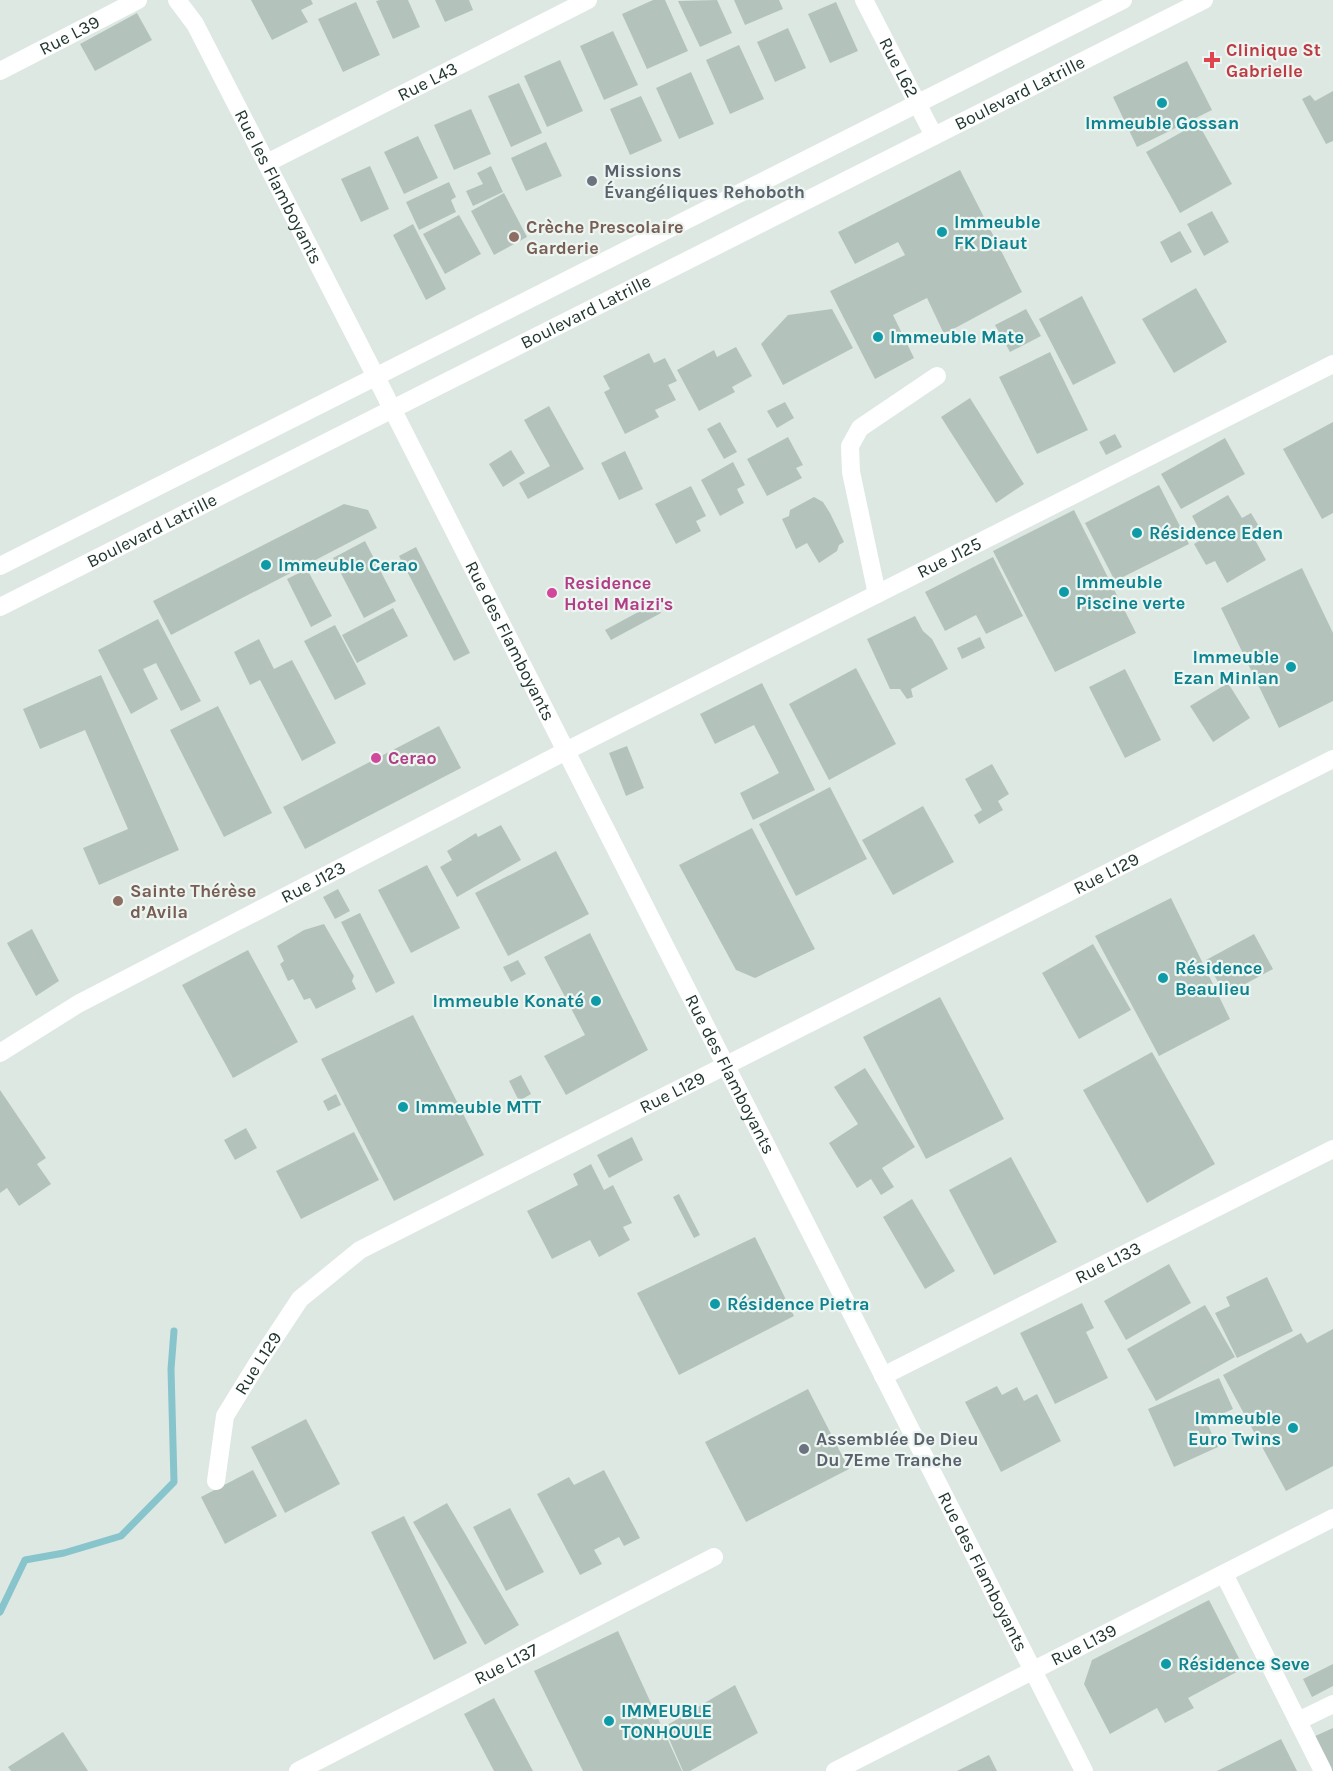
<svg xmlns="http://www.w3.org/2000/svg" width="1333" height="1771" font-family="Karla,sans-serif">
<rect width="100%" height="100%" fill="#dde8e3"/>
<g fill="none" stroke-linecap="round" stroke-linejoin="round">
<path stroke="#87c4cc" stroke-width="7" d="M0,1612L25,1560L64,1553L121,1536L174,1482L171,1369L174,1331"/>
</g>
<g fill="#b3c3bc">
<path d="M251,0H311L313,4L301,10L308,22L272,40Z"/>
<path d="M380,0H408L420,27L393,39L376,1Z"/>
<path d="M435,0H469L473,10L445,22Z"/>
<path d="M653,0H665L688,51L647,69L622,14Z"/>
<path d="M717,0L732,33L700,47L678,1Z"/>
<path d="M734,0H779L783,9L745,25Z"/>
<path d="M356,2L380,55L343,72L318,19Z"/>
<path d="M836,2L858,51L830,63L808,14Z"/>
<path d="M137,13L152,40L95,71L80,44Z"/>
<path d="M788,28L806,68L775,82L757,42Z"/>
<path d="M613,31L638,85L604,100L580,46Z"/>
<path d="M739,45L764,99L730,114L706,60Z"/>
<path d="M560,60L583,111L547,127L524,76Z"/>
<path d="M1187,61L1212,110L1137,147L1113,97Z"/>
<path d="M691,72L714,124L679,139L656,88Z"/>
<path d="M519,83L542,133L511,147L488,96Z"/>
<path d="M1333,91V141L1326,144L1302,99L1310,95L1315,101Z"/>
<path d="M641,96L662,141L630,155L610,109Z"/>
<path d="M471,109L491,154L454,170L434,125Z"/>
<path d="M1198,123L1232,184L1180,213L1146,152Z"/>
<path d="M418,136L438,178L404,194L384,152Z"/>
<path d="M546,142L562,176L526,191L511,158Z"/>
<path d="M370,166L389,209L361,222L341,179Z"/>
<path d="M491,166L503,192L473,206L466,191L483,184L477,173Z"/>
<path d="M960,170L1022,292L944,334L927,298L893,315L914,358L875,379L830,291L905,255L898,242L855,264L838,232Z"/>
<path d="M449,182L456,197L451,200L456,212L419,230L406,202Z"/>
<path d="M504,193L527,237L494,255L471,211Z"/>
<path d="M1212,211L1229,242L1204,256L1187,224Z"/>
<path d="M459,215L481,254L445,274L423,234Z"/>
<path d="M413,224L446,289L426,300L393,235Z"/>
<path d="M1180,231L1192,252L1171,263L1160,242Z"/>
<path d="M1196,288L1227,342L1174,373L1142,319Z"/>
<path d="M1082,296L1116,363L1073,385L1039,319Z"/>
<path d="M832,309L853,348L783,385L761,344L788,315Z"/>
<path d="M1026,309L1041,336L1010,352L995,325Z"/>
<path d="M736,347L752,376L732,387L735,392L699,411L677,370L714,350L717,357Z"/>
<path d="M1050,352L1088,430L1037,454L999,377Z"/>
<path d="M649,353L654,363L665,358L677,381L668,385L676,400L655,410L659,417L625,434L604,392L610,389L603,376Z"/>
<path d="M970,398L1024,484L996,503L941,417Z"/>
<path d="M785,402L794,418L777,428L767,411Z"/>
<path d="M549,406L584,469L528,499L519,483L550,466L524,420Z"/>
<path d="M720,422L737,452L724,459L707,429Z"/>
<path d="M1333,422V513L1322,519L1283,449Z"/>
<path d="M1115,434L1122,447L1106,455L1099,442Z"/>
<path d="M788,437L803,465L796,468L802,478L767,496L747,459Z"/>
<path d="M1225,438L1245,474L1181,509L1161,474Z"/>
<path d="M511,450L525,473L503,487L489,464Z"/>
<path d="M625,451L643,489L619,500L601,463Z"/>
<path d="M733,462L745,485L737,489L744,503L720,516L701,480Z"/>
<path d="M1159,485L1189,544L1115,581L1085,523Z"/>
<path d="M691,486L706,516L696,521L701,531L676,544L655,504Z"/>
<path d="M1228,495L1242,518L1251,513L1263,533L1254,538L1266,560L1227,583L1215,561L1206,565L1194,544L1204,538L1192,516Z"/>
<path d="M814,497L823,502L830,513L844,542L839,545L837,551L819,563L807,543L796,549L782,519L789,516L790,510Z"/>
<path d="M344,504L368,510L377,528L171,635L153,601Z"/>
<path d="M1074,510L1136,633L1055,672L993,551Z"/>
<path d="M365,541L396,601L364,618L333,558Z"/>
<path d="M416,547L470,653L454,661L399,556Z"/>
<path d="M993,557L1023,616L986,634L976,615L945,631L925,592Z"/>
<path d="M1302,568L1333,633V701L1279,728L1221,608Z"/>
<path d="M307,569L332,616L311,627L287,579Z"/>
<path d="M655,603L661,613L611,640L605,630Z"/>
<path d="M393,608L408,636L357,663L342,635Z"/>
<path d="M915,616L923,631L932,639L948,669L911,689L913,697L907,699L900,689H890L867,639Z"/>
<path d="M158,619L201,701L181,711L156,663L143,669L158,699L131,714L98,650Z"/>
<path d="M335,625L366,684L335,700L304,641Z"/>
<path d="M980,637L985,648L962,659L957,648Z"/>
<path d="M259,639L274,669L292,660L336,743L302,761L260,680L250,685L234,652Z"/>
<path d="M856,668L896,744L829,780L789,704Z"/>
<path d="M1125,669L1161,740L1125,758L1089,687Z"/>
<path d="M101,675L179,850L99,885L83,848L128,829L85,730L40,749L23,709Z"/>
<path d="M762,683L815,790L753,820L740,793L779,773L754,725L715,744L700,714Z"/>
<path d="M1228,683L1250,718L1213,742L1190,706Z"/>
<path d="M218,706L272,813L224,837L170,730Z"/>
<path d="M439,726L461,768L305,849L283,807Z"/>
<path d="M627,746L644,788L626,796L609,753Z"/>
<path d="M992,764L1009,794L998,801L1003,810L979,824L974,815L982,810L965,779Z"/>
<path d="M830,787L867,859L796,896L759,824Z"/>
<path d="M923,806L954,862L893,895L862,840Z"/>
<path d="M501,825L521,860L457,897L440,867L452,860L447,851L476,833L478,837Z"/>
<path d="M752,828L815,949L755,978L736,970L679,865Z"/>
<path d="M556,851L589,914L508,956L475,893Z"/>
<path d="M427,865L460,928L411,953L378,890Z"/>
<path d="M338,889L350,911L335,919L323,897Z"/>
<path d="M1171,898L1230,1019L1159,1056L1095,936Z"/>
<path d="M360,913L395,983L376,993L341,922Z"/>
<path d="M324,924L354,976L352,981L356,989L316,1009L310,998L304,1000L293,979L288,981L280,964L284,961L277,946L304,930Z"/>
<path d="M32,929L59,981L36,996L7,943Z"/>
<path d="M590,933L648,1050L566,1095L544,1056L585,1035L544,957Z"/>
<path d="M1254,934L1273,969L1225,995L1206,960Z"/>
<path d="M1093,944L1131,1010L1079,1039L1042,973Z"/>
<path d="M248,950L298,1042L233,1078L182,985Z"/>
<path d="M518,960L526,974L511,982L503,967Z"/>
<path d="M940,997L1004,1119L926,1159L863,1037Z"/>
<path d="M413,1015L484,1155L394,1201L321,1059Z"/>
<path d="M1152,1052L1215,1164L1147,1203L1083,1090Z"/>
<path d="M865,1068L915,1147L882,1168L894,1187L881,1195L871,1179L857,1188L829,1143L858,1124L834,1087Z"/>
<path d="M521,1075L531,1094L519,1101L509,1081Z"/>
<path d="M0,1090L46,1158L37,1164L51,1184L19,1206L7,1188L0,1193Z"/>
<path d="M336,1094L341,1105L328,1111L323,1101Z"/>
<path d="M246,1128L257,1148L235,1160L224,1140Z"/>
<path d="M354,1132L379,1180L301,1219L276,1171Z"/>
<path d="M632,1137L643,1160L609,1178L597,1155Z"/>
<path d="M1011,1157L1057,1242L994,1275L949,1190Z"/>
<path d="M591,1164L604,1190L613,1185L632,1223L623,1227L630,1240L599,1257L590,1240L552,1259L527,1211L578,1185L573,1174Z"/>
<path d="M679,1194L700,1235L694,1238L673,1197Z"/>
<path d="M912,1199L955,1271L925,1289L883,1217Z"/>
<path d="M755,1237L794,1316L679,1375L637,1293Z"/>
<path d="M1169,1264L1191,1303L1126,1340L1104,1301Z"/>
<path d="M1267,1277L1293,1331L1237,1358L1215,1313L1230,1306L1226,1297Z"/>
<path d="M1082,1303L1094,1328L1086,1332L1108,1378L1055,1404L1020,1333Z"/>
<path d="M1205,1305L1235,1357L1156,1401L1127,1349Z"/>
<path d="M1333,1329V1466L1286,1491L1223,1375L1301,1333L1307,1343Z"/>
<path d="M1219,1378L1233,1409L1206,1421L1218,1447L1174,1467L1148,1409Z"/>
<path d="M997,1386L1002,1395L1017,1387L1024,1401L1037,1394L1061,1441L1001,1472L965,1402Z"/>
<path d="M808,1389L849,1469L746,1522L705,1442Z"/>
<path d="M306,1419L340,1484L285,1513L251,1447Z"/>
<path d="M253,1470L277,1516L225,1544L201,1497Z"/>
<path d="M604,1470L640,1538L624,1546L619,1537L594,1550L602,1564L580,1575L537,1494L569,1477L574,1485Z"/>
<path d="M447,1503L519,1625L485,1645L413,1522Z"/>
<path d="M510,1508L544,1572L506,1591L473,1527Z"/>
<path d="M404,1516L467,1643L434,1660L371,1532Z"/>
<path d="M1209,1600L1244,1668L1188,1698L1194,1708L1165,1723L1157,1708L1110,1734L1084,1684L1092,1660Z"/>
<path d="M618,1631L682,1771H583L534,1671Z"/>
<path d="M1333,1664V1686L1312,1697L1303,1679Z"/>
<path d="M735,1685L758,1733L690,1771H683L664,1727Z"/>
<path d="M494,1698L533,1771H494L464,1714Z"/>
<path d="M1333,1728V1771H1330L1313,1737Z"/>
<path d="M63,1732L88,1771H11L8,1767Z"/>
<path d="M1281,1739L1297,1771H1217Z"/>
<path d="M989,1755L997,1771H957Z"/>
</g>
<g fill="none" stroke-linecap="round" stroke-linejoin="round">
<g stroke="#fff" stroke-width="18">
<path id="s1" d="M177,0L195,24L376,377"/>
<path id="s2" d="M864,0L934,136"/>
<path id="s3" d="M0,71L138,0"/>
<path id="s4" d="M267,163L588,0"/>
<path d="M877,594L851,472L850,446L860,428L937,376"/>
<path id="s5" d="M883,1376L1333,1149"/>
<path id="s6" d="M216,1481L225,1416L257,1364L300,1299L360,1250L1333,759"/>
<path d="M1224,1574L1323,1771"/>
<path d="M1298,1721L1333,1704"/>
<path id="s7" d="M298,1771L714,1557"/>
<path id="s8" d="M835,1771L1333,1518"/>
</g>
<g stroke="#fff" stroke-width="18">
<path id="s9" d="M376,377L1084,1771"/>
<path d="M0,566L1123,0"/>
<path id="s10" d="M0,607L1204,0"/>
<path id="s11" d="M0,1053L78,1004L566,751L1333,364"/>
</g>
</g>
<path fill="#e0444e" stroke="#edf5f1" stroke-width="2" d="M1209 51h6v6h6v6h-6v6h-6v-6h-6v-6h6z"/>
<g fill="#0f9aa8" stroke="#edf5f1" stroke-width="2">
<circle cx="1162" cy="103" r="6"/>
<circle cx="942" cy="232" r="6"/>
<circle cx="878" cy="337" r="6"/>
<circle cx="1137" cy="533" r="6"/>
<circle cx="266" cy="565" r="6"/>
<circle cx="1064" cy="592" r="6"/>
<circle cx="1291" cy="667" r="6"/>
<circle cx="1163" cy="978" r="6"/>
<circle cx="596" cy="1001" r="6"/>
<circle cx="403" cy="1107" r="6"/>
<circle cx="715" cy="1304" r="6"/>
<circle cx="1293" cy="1428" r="6"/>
<circle cx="1166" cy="1664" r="6"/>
<circle cx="609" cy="1721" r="6"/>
</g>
<g fill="#6b7280" stroke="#edf5f1" stroke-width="2">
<circle cx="592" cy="181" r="6"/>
<circle cx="804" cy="1449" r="6"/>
</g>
<g fill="#8d6e63" stroke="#edf5f1" stroke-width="2">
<circle cx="514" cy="237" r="6"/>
<circle cx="118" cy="901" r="6"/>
</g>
<g fill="#d1479c" stroke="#edf5f1" stroke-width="2">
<circle cx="552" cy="593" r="6"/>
<circle cx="376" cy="758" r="6"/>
</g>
<g text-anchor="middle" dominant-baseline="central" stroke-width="4.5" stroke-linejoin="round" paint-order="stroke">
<g font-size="18" fill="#203730" stroke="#edf5f1">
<text stroke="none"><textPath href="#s3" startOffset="78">Rue L39</textPath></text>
<text stroke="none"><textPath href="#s2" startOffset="76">Rue L62</textPath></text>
<text stroke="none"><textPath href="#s4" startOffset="180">Rue L43</textPath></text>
<text stroke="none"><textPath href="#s10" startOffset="1142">Boulevard Latrille</textPath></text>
<text stroke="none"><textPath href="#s1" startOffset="213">Rue les Flamboyants</textPath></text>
<text stroke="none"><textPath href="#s10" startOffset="656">Boulevard Latrille</textPath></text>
<text stroke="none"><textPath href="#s10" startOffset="170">Boulevard Latrille</textPath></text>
<text stroke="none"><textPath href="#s11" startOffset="1071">Rue J125</textPath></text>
<text stroke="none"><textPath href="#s9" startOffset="296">Rue des Flamboyants</textPath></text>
<text stroke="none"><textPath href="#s6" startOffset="1118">Rue L129</textPath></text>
<text stroke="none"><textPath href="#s11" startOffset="357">Rue J123</textPath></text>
<text stroke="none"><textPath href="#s9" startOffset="782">Rue des Flamboyants</textPath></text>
<text stroke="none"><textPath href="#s6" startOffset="632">Rue L129</textPath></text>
<text stroke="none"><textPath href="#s5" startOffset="252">Rue L133</textPath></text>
<text stroke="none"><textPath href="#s6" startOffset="128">Rue L129</textPath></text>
<text stroke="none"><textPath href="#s9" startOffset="1340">Rue des Flamboyants</textPath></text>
<text stroke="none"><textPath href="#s8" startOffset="279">Rue L139</textPath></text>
<text stroke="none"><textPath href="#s7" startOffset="234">Rue L137</textPath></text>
</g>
<g font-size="18" font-weight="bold" fill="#be3a42" stroke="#edf5f1" text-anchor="start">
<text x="1226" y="50">Clinique St<tspan x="1226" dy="21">Gabrielle</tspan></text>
</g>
<g font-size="18" font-weight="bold" fill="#0d838f" stroke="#edf5f1" text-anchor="start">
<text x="1162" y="123" text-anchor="middle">Immeuble Gossan</text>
<text x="954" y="222">Immeuble<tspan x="954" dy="21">FK Diaut</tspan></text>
<text x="890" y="337">Immeuble Mate</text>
<text x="1149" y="533">Résidence Eden</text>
<text x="278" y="565">Immeuble Cerao</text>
<text x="1076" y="582">Immeuble<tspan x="1076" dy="21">Piscine verte</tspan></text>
<text x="1279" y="657" text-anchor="end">Immeuble<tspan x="1279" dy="21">Ezan Minlan</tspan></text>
<text x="1175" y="968">Résidence<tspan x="1175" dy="21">Beaulieu</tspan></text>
<text x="584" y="1001" text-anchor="end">Immeuble Konaté</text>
<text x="415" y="1107">Immeuble MTT</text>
<text x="727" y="1304">Résidence Pietra</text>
<text x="1281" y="1418" text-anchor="end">Immeuble<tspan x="1281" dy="21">Euro Twins</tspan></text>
<text x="1178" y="1664">Résidence Seve</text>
<text x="621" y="1711">IMMEUBLE<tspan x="621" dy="21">TONHOULE</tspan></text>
</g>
<g font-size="18" font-weight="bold" fill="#5b616d" stroke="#edf5f1" text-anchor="start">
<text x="604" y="171">Missions<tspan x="604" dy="21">Évangéliques Rehoboth</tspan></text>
<text x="816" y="1439">Assemblée De Dieu<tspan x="816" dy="21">Du 7Eme Tranche</tspan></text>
</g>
<g font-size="18" font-weight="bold" fill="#785e54" stroke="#edf5f1" text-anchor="start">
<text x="526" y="227">Crèche Prescolaire<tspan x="526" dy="21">Garderie</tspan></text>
<text x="130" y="891">Sainte Thérèse<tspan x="130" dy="21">d’Avila</tspan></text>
</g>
<g font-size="18" font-weight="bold" fill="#b23c85" stroke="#edf5f1" text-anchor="start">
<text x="564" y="583">Residence<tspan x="564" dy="21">Hotel Maizi's</tspan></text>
<text x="388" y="758">Cerao</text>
</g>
</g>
</svg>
